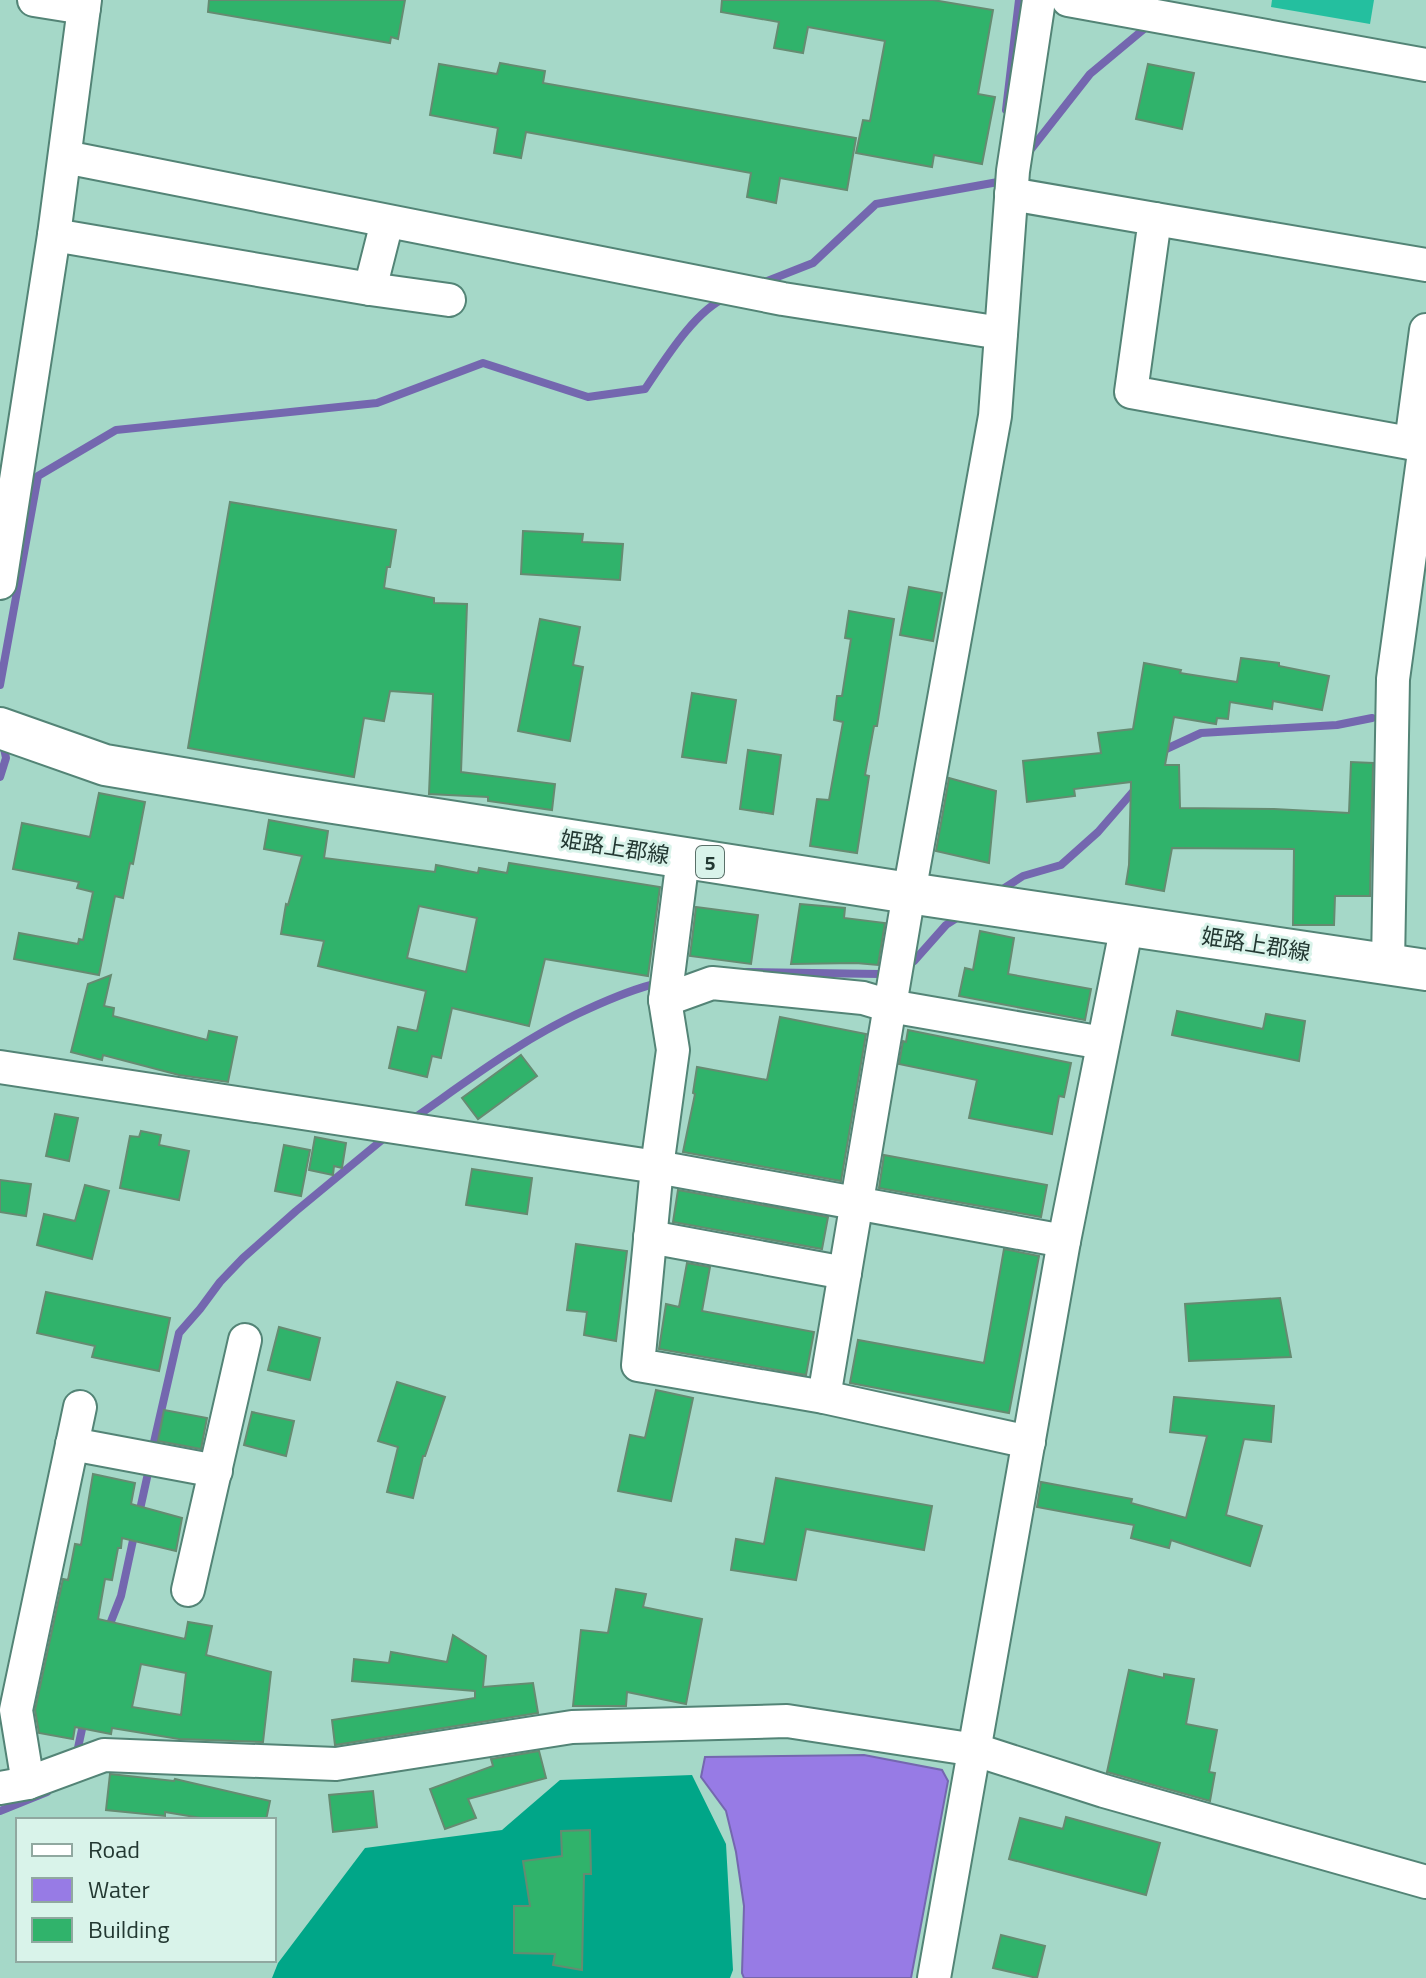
<svg xmlns="http://www.w3.org/2000/svg" width="1426" height="1978" font-family="'Titillium Web','Noto Sans JP',sans-serif">
<rect width="100%" height="100%" fill="#a5d8c8"/>
<path fill="#24bf9f" d="M1272,0H1374L1370,24L1271,7Z"/>
<path fill="#00a688" d="M692,1775L726,1844L733,1970L730,1978H272L278,1963L365,1848L502,1830L560,1780Z"/>
<path fill="#977be5" stroke="#7467af" stroke-width="2" d="M864,1755L942,1770L948,1781L911,1978H744L742,1973L744,1906L736,1852L726,1811L701,1777L705,1757Z"/>
<g fill="none" stroke-linecap="round" stroke-linejoin="round">
<g stroke="#7467af" stroke-width="8">
<path d="M1006,110L1019,0"/>
<path d="M1028,153L1090,74L1150,24"/>
<path d="M762,283L813,263L876,204L998,182L1005,177"/>
<path d="M0,685L38,476L116,430L377,403L483,363L588,397L645,389C664,361 695,310 727,297"/>
<path d="M1162,753L1164,750L1201,733L1337,725L1372,718"/>
<path d="M0,777L6,758L3,743"/>
<path d="M998,892L1023,876L1061,865L1098,832L1137,787"/>
<path d="M905,965L914,961L946,925L963,914"/>
<path d="M747,972L880,974L889,971"/>
<path d="M410,1121C469,1080 523,1038 588,1009C612,998 633,989 658,983"/>
<path d="M152,1451L179,1333L200,1309L220,1282L243,1258L296,1211L388,1135"/>
<path d="M139,1514L150,1464"/>
<path d="M108,1629L121,1596L135,1531"/>
<path d="M76,1757L84,1720"/>
<path d="M0,1811L47,1792"/>
</g>
</g>
<g fill="#30b36b" stroke="#658b71" stroke-width="2" fill-rule="evenodd">
<path d="M209,0H405L398,39L391,37L390,43L208,12Z"/>
<path d="M722,0H933L993,10L978,94L995,97L982,164L934,155L932,167L856,153L863,120L870,121L885,41L808,27L803,53L774,48L779,22L721,12Z"/>
<path d="M500,63L545,71L543,83L856,138L847,190L780,178L776,203L747,197L751,173L526,132L521,158L494,153L498,128L430,115L439,64L497,74Z"/>
<path d="M1148,64L1194,73L1182,129L1136,119Z"/>
<path d="M230,502L396,530L390,567H387L384,588L434,598V603L467,604L461,772L555,784L552,810L488,801V797L429,794L433,694L390,691L384,721L364,718L354,777L188,748Z"/>
<path d="M523,531L583,534L582,542L623,544L620,580L521,574Z"/>
<path d="M909,587L942,593L933,641L900,635Z"/>
<path d="M849,611L894,619L877,726H874L865,775L869,776L857,853L810,846L817,799L829,800L843,722L834,720L837,696H842L851,639L845,638Z"/>
<path d="M540,619L580,627L573,665L583,667L570,741L518,731Z"/>
<path d="M1241,658L1279,663V666L1329,676L1322,710L1273,701L1272,709L1230,702L1228,719L1217,718L1216,724L1174,717L1165,765H1179L1180,808L1274,809L1349,813L1351,762L1373,763L1370,896H1335L1334,925H1293L1294,849L1172,848L1164,891L1126,884L1129,865L1131,782L1074,789L1075,796L1027,802L1023,761L1101,753L1098,733L1133,729L1144,663L1181,670L1180,673L1237,682Z"/>
<path d="M692,693L736,700L726,763L682,757Z"/>
<path d="M748,750L781,755L773,814L740,809Z"/>
<path d="M949,778L996,791L989,863L936,851Z"/>
<path d="M99,793L145,802L133,864L130,863L123,898L115,896L99,975L14,959L19,933L78,944L79,939L83,940L93,892L77,888L79,882L13,869L22,823L90,837Z"/>
<path d="M269,820L328,831L324,858L435,872L436,865L478,873L479,868L507,873L509,863L660,887L648,976L545,959L529,1026L452,1008L441,1058L432,1056L427,1077L389,1068L398,1027L417,1031L426,991L318,966L324,941L281,934L286,904L288,905L302,856L264,849ZM419,906L477,918L466,972L407,958Z"/>
<path d="M800,904L845,908L844,918L885,923L878,965L856,963L791,964Z"/>
<path d="M696,907L758,915L751,964L690,956Z"/>
<path d="M980,931L1014,938L1008,974L1091,989L1085,1020L959,996L965,968L973,970Z"/>
<path d="M111,975L104,1006L114,1008L113,1016L207,1040L209,1031L237,1037L228,1082L179,1075L103,1055L102,1060L71,1052L88,984Z"/>
<path d="M1177,1011L1263,1029L1266,1014L1305,1021L1299,1061L1172,1035Z"/>
<path d="M780,1017L866,1034L841,1181L683,1152L695,1094L693,1093L697,1067L767,1080Z"/>
<path d="M908,1030L1071,1063L1064,1097L1059,1096L1052,1134L969,1118L977,1080L899,1064L903,1041L906,1042Z"/>
<path d="M521,1055L537,1076L478,1119L462,1098Z"/>
<path d="M55,1114L78,1118L69,1161L46,1156Z"/>
<path d="M141,1131L161,1135L159,1145L189,1151L179,1200L120,1188L130,1136L139,1137Z"/>
<path d="M315,1137L346,1143L342,1168L334,1166L333,1175L309,1170Z"/>
<path d="M284,1145L310,1150L301,1196L275,1191Z"/>
<path d="M884,1155L1047,1185L1041,1217L879,1188Z"/>
<path d="M472,1169L532,1178L527,1214L466,1205Z"/>
<path d="M0,1180L31,1184L26,1216L0,1212Z"/>
<path d="M85,1185L109,1191L92,1259L37,1245L44,1214L75,1221Z"/>
<path d="M678,1190L828,1217L822,1249L673,1222Z"/>
<path d="M576,1244L627,1251L616,1341L584,1335L587,1312L567,1310Z"/>
<path d="M1004,1249L1039,1256L1009,1413L850,1383L858,1340L984,1363Z"/>
<path d="M687,1263L710,1267L702,1311L814,1332L806,1375L659,1349L666,1304L679,1307Z"/>
<path d="M46,1292L170,1318L159,1371L92,1357L95,1346L37,1333Z"/>
<path d="M1280,1298L1291,1357L1189,1361L1185,1304Z"/>
<path d="M279,1327L320,1338L310,1380L268,1370Z"/>
<path d="M397,1382L445,1397L425,1456H423L413,1498L387,1492L398,1447L378,1441Z"/>
<path d="M656,1390L693,1398L671,1501L618,1491L630,1435L645,1438Z"/>
<path d="M1174,1397L1274,1406L1271,1442L1244,1439L1226,1515L1262,1526L1250,1566L1171,1540L1169,1548L1131,1538L1134,1525L1037,1507L1041,1482L1132,1499L1131,1503L1186,1518L1207,1436L1170,1432Z"/>
<path d="M164,1410L207,1418L201,1449L158,1441Z"/>
<path d="M252,1412L294,1421L286,1456L244,1445Z"/>
<path d="M93,1474L135,1483L131,1504L182,1518L176,1551L122,1538L121,1548H118L112,1580L105,1579L98,1619L185,1639L188,1622L212,1626L206,1655L271,1672L263,1742L179,1739L112,1728L111,1734L75,1727L73,1739L39,1733L35,1710L63,1579L68,1580L75,1544L81,1545ZM141,1664L186,1673L181,1715L132,1707Z"/>
<path d="M776,1478L932,1506L924,1550L806,1529L796,1580L731,1570L736,1539L764,1544Z"/>
<path d="M616,1589L646,1594L643,1607L702,1619L686,1704L627,1692L626,1706H573L581,1630L608,1633Z"/>
<path d="M453,1635L486,1656L483,1687L533,1683L538,1713L335,1745L332,1720L475,1698V1691L352,1681L354,1659L389,1663L391,1652L447,1662Z"/>
<path d="M1129,1670L1164,1678V1674L1194,1679L1186,1724L1217,1730L1209,1772L1215,1773L1210,1801L1107,1772Z"/>
<path d="M539,1751L546,1778L468,1799L476,1818L445,1829L430,1789L493,1766L491,1759Z"/>
<path d="M110,1774L174,1781L175,1779L270,1801L266,1820H213L165,1812V1816L106,1810Z"/>
<path d="M373,1791L377,1827L333,1832L329,1795Z"/>
<path d="M1066,1817L1160,1843L1146,1895L1009,1859L1020,1818L1063,1829Z"/>
<path d="M590,1830L591,1874H584L582,1970L553,1965L555,1954L514,1953V1906H530L523,1861L562,1856L561,1831Z"/>
<path d="M1001,1935L1045,1946L1037,1978L993,1968Z"/>
</g>
<g fill="none" stroke-linecap="round" stroke-linejoin="round">
<defs>
<g id="minor">
<path d="M34,0L84,8"/>
<path d="M1068,0L1426,65"/>
<path d="M65,157L783,299L1001,333"/>
<path d="M1011,194L1155,219L1131,392L1426,446"/>
<path d="M1155,219L1426,265"/>
<path d="M54,235L370,289L449,300"/>
<path d="M370,289L387,222"/>
<path d="M1411,443L1426,330"/>
<path d="M0,583L54,235L85,0"/>
<path d="M683,858L665,1000L673,1050L657,1167L638,1365L824,1397L1029,1442"/>
<path d="M1388,964L1393,679L1425,445"/>
<path d="M665,1000L712,983L863,998L890,1006L1103,1043"/>
<path d="M0,1067L657,1167L1064,1241"/>
<path d="M650,1237L845,1273"/>
<path d="M824,1397L909,893L995,416L1013,171L1039,0"/>
<path d="M72,1444L216,1471"/>
<path d="M188,1590L245,1340"/>
<path d="M28,1783L16,1710L80,1407"/>
<path d="M0,1788L28,1783L104,1755L336,1764L572,1727L787,1721L976,1750L1104,1791L1426,1882"/>
<path d="M934,1978L1064,1241L1127,925"/>
</g>
<path id="major" d="M0,728L105,765L289,796L909,893L1426,970"/>
</defs>
<use href="#minor" stroke="#538476" stroke-width="36"/>
<use href="#major" stroke="#538476" stroke-width="44"/>
<use href="#minor" stroke="#fff" stroke-width="32"/>
<use href="#major" stroke="#fff" stroke-width="40"/>
</g>
<g text-anchor="middle" dominant-baseline="central" stroke-width="6" stroke-linejoin="round" paint-order="stroke">
<rect fill="#d9f3ea" stroke="#5a7069" stroke-width="2" x="696" y="846" width="28" height="32" rx="6"/>
<g font-size="20" font-weight="bold" fill="#233832">
<text x="710" y="862">5</text>
</g>
<g font-size="22" fill="#233832" stroke="#d9f3ea">
<text transform="translate(615 847) rotate(9)">姫路上郡線</text>
<text transform="translate(1256 944) rotate(9)">姫路上郡線</text>
</g>
</g>
<rect x="16" y="1818" width="260" height="144" fill="#d9f3ea" stroke="#90a8a0" stroke-width="2"/>
<rect x="32" y="1844" width="40" height="12" fill="#ffffff" stroke="#90a8a0" stroke-width="2"/>
<text x="88" y="1858" font-size="24" fill="#233832">Road</text>
<rect x="32" y="1878" width="40" height="24" fill="#977be5" stroke="#90a8a0" stroke-width="2"/>
<text x="88" y="1898" font-size="24" fill="#233832">Water</text>
<rect x="32" y="1918" width="40" height="24" fill="#30b36b" stroke="#90a8a0" stroke-width="2"/>
<text x="88" y="1938" font-size="24" fill="#233832">Building</text>
</svg>
